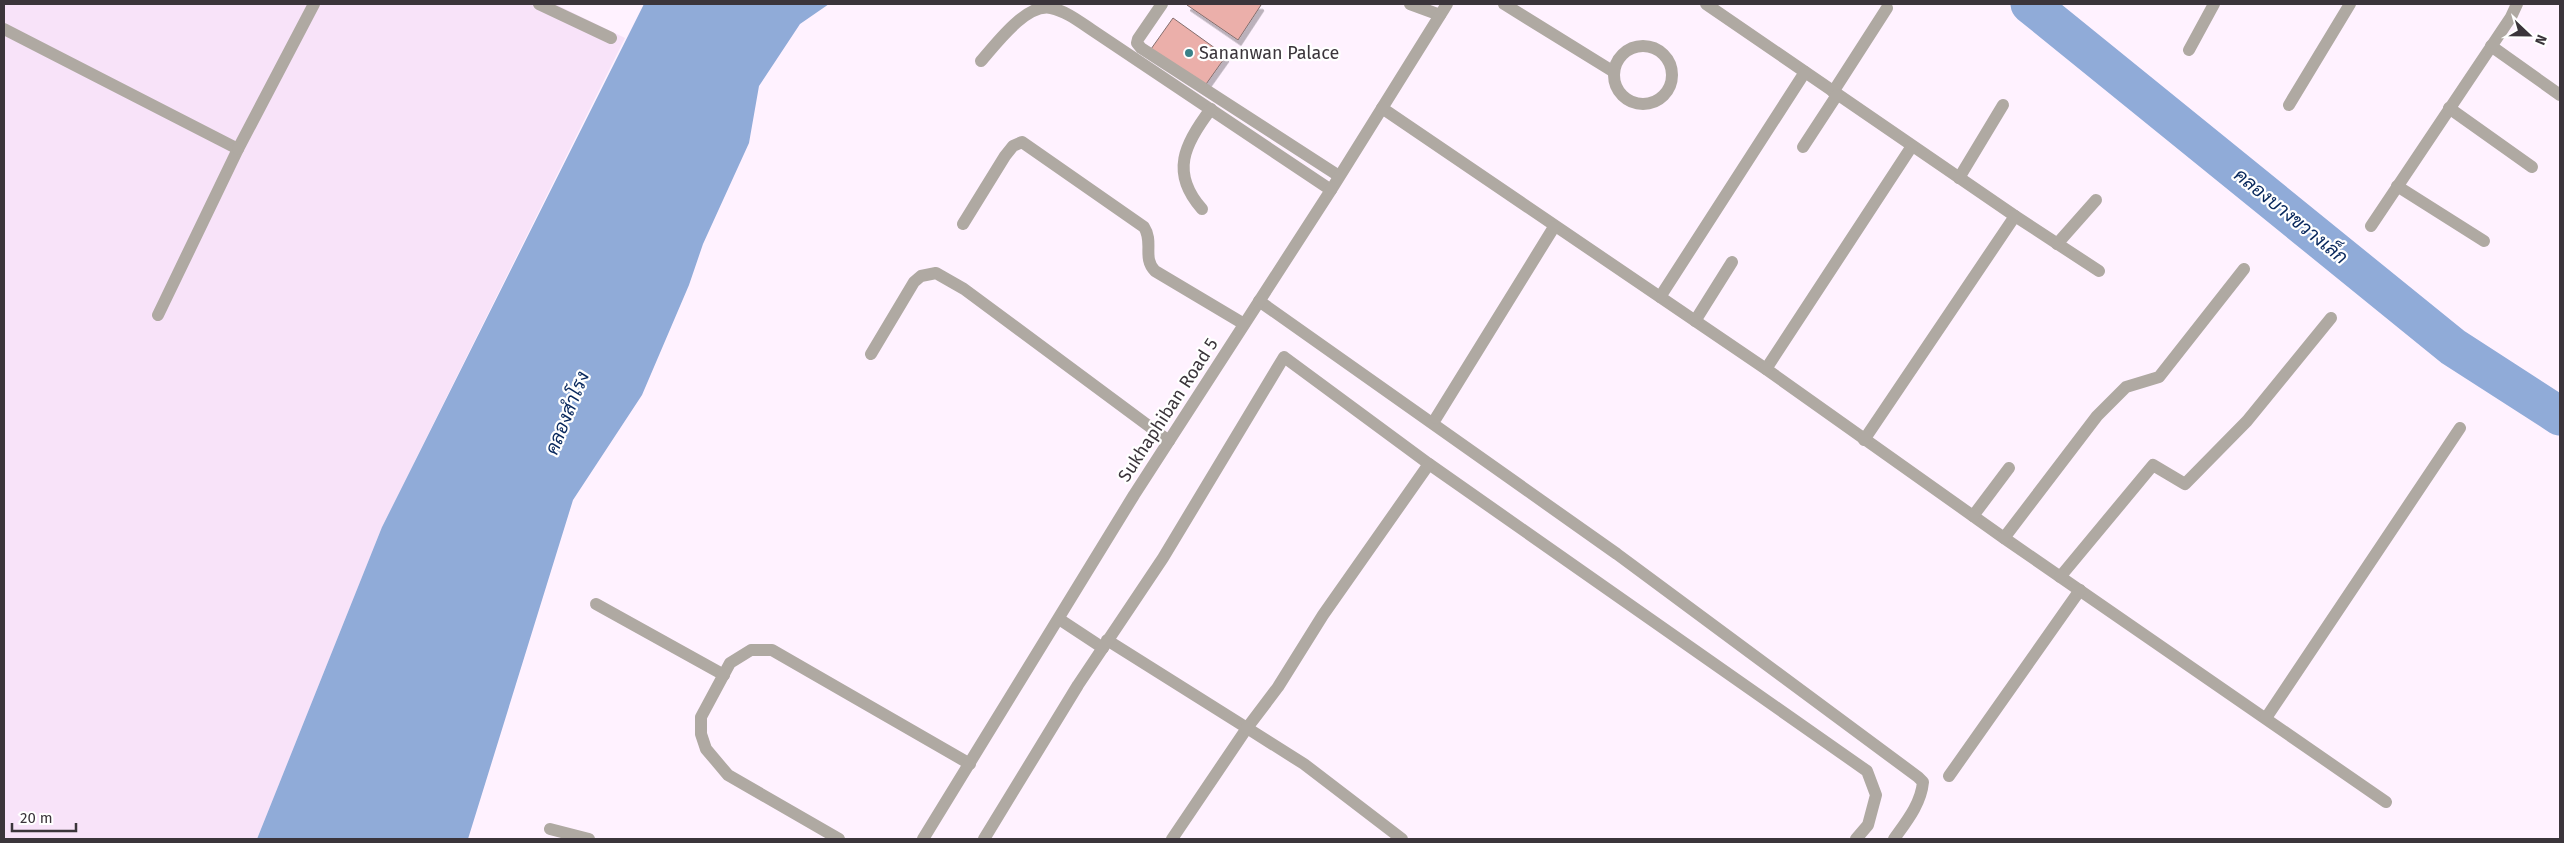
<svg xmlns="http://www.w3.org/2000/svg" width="2564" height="843" font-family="'Fira Sans',Sarabun,sans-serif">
<defs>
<filter id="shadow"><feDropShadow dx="3" dy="5.5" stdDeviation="0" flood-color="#0004"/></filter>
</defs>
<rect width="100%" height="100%" fill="#fff2ff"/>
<path fill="#f8e3f9" d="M4,4H555L625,38L382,527L257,839H4Z"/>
<path fill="#90abd8" d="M644,4H829L800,24L759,86L749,143L703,244L689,285L642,395L573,500L468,839H257L382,527Z"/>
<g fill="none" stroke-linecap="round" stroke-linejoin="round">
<path stroke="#90abd8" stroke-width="39" d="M2030,4L2453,347L2560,416"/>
</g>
<g fill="#ebafaa" stroke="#836e6d" filter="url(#shadow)">
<path d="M1188,4H1260L1261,5L1238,40L1187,5Z"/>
<path d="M1173,18L1226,56L1204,87L1151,49Z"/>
</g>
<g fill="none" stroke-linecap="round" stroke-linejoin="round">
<g stroke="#afa9a2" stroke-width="12">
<path d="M539,4L611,38"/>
<path d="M1162,4L1138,39L1137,43L1141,48L1339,176"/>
<path d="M1410,4L1440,15"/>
<path d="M1504,4L1614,72"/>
<path d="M1706,4L2015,216L2099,271"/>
<path d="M4,29L238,149L158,315"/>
<path d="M2491,46L2560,95"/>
<circle cx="1643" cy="75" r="29"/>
<path d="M2189,50L2214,4"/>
<path d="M981,61C996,44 1026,3 1051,8C1066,11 1080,22 1092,30L1331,190"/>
<path d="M1833,92L1887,8"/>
<path d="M2289,105L2350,4"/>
<path d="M1382,108L1766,369L2004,538L2386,802"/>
<path d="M2449,108L2532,167"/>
<path d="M1803,147L1837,95"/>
<path d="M238,149L314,4"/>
<path d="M1959,178L2003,105"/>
<path d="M2397,186L2484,241"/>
<path d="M1202,209C1170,173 1184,144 1211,109"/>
<path d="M963,224L1005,156L1013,146L1022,142L1144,227C1154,242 1142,258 1155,271L1244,324"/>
<path d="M2371,226L2511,17L2517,4"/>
<path d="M2057,244L2096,200"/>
<path d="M1660,297L1805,72"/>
<path d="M1259,301L1617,554L1918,777L1923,782C1921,804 1906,822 1894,839"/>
<path d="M1695,321L1732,262"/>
<path d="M871,354L914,282L921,276L936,273L964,289L1169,441"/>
<path d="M1766,369L1912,146"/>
<path d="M1436,418L1554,227"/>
<path d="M1864,440L2015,216"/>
<path d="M1973,516L2009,468"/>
<path d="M2004,538L2097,416L2126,387L2159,377L2244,269"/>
<path d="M2060,577L2153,465L2185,484L2247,421L2331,318"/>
<path d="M596,604L724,675"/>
<path d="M1059,619L1103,648"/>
<path d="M1107,640L1247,728L1172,839"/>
<path d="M2266,718L2460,428"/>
<path d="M1949,776L2080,590"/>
<path d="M550,829L589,839"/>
<path d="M839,839L728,775L706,749L701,734V717L730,663L751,650H772L970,764"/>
<path d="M923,839L1134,495L1331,190L1447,4"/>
<path d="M984,839L1078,685L1163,558L1284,357L1429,464L1867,771L1876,795L1868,825L1856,839"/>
<path d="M1402,839L1304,764L1247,728L1278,687L1323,615L1429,464"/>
</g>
</g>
<circle fill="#3a8289" stroke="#fff" stroke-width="2" cx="1189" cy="53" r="5"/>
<g text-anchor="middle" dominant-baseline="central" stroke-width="4.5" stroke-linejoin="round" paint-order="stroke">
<g font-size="18" fill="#3b353b" stroke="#fff" text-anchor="start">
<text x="1199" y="53">Sananwan Palace</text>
</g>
<g font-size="18" fill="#3b353b" stroke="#fff">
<text transform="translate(1168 410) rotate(-57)">Sukhaphiban Road 5</text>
</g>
<g font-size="19" font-style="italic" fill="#08285d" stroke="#fff">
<text transform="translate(2291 216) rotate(39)">คลองบางขวางเล็ก</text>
<text transform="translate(567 413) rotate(-68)">คลองสำโรง</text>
</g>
</g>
<rect width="2564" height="843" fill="none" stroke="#3b353b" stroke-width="10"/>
<g transform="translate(2529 35) rotate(112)" stroke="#ffffff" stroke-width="4" paint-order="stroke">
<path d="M0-4L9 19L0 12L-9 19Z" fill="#3b353b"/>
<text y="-8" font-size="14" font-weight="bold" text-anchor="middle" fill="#3b353b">N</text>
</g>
<path d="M12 823v8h64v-8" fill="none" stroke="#3b353b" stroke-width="2.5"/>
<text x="20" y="823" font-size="15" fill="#3b353b" stroke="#ffffff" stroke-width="4" paint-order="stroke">20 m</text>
</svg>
